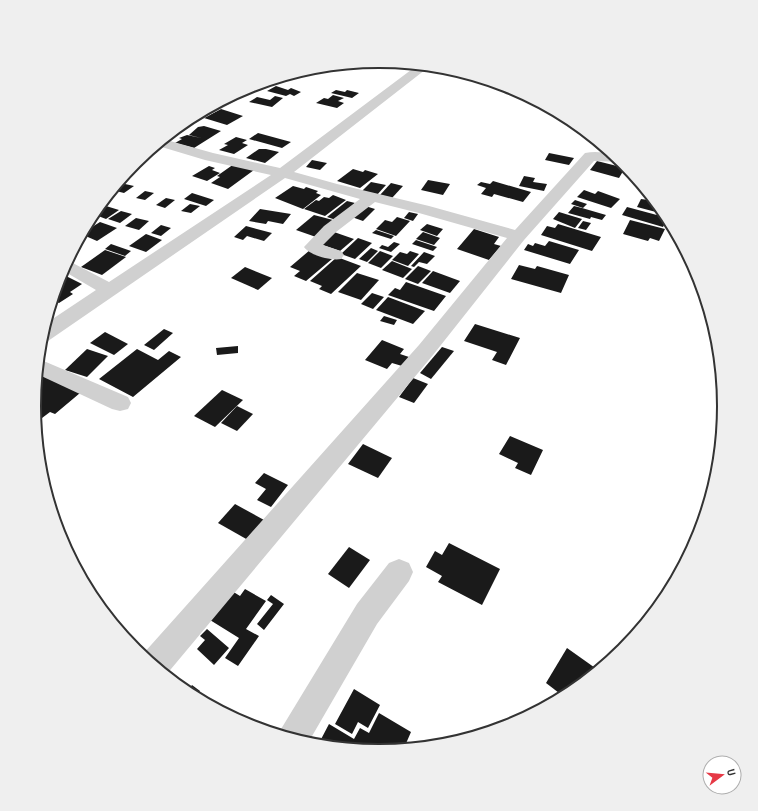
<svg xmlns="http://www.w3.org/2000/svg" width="758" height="811" font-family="'Archivo Narrow',sans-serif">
<rect width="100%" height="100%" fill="#fff"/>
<g fill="#1a1a1a">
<path d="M276,86L288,90L291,88L301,92L294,96L290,94L286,96L267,91Z"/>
<path d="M336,90L345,92L347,90L359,93L352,98L331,93Z"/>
<path d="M333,95L344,98L338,101L344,103L337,108L316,103L324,98L328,99Z"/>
<path d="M275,96L283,98L272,107L249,102L257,97L270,100Z"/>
<path d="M221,109L243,116L227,125L204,118Z"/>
<path d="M204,126L221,131L194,148L175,143L182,139L179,138L187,135L201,138L189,135L198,127Z"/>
<path d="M258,133L291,142L282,148L249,139Z"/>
<path d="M236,137L247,140L242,143L248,145L234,154L219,150L228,145L224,144Z"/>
<path d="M259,149H266L279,152L265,163L246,158Z"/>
<path d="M549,153L574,158L569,165L545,160Z"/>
<path d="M312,160L327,163L320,170L306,167Z"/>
<path d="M597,161L625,168L619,178L590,170Z"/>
<path d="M234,164L254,170L228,189L211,183L220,177L217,176Z"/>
<path d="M209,166L215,168L212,170L220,173L207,181L192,176Z"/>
<path d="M353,169L363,172L365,170L378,174L360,188L337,181Z"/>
<path d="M524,176L535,178L533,182L547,184L544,191L519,186Z"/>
<path d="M428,180L450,184L443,195L421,190Z"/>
<path d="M493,181L531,192L523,202L494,194L492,197L481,194L486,188L477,185L481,182L490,184Z"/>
<path d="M371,182L386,185L376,196L361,192Z"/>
<path d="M391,183L403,186L392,198L380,195Z"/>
<path d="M125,184L134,186L124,193L116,191Z"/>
<path d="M293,186L304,189L306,187L318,191L316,193L321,195L303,209L275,198Z"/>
<path d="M584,190L595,194L598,191L620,199L611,208L577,197Z"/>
<path d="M145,191L154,193L145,200L136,198Z"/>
<path d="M192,193L214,200L206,206L184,199Z"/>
<path d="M333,195L346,200L325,216L304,209L316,200L319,201L324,197L329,198Z"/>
<path d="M166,198L175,200L165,208L156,205Z"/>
<path d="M641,199L656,201L659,205L656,212L637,207Z"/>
<path d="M575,200L587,204L583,208L571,204Z"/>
<path d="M347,201L355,203L336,220L327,217Z"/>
<path d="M190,204L200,206L191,213L181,211Z"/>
<path d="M362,205L375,209L363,221L349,216Z"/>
<path d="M106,206L119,210L106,219L93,214Z"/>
<path d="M574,206L582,208L606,215L602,220L591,217L590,219L568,213Z"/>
<path d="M627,207L668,218L663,227L622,215Z"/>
<path d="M660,207L666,214L667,216L657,213Z"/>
<path d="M260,209L291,214L283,224L268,221L266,224L249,221Z"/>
<path d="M121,211L132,214L120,223L108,219Z"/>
<path d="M409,212L418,214L413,221L404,218Z"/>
<path d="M559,212L582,219L575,228L553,219Z"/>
<path d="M314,215L333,220L316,237L296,230Z"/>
<path d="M397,217L410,221L396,236L376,229L385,220L392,222Z"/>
<path d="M136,218L149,221L139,230L125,226Z"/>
<path d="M630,220L665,229L659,241L650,238L648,241L623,234Z"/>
<path d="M583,221L591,223L586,230L578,228Z"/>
<path d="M100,222L117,228L97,241L81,234Z"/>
<path d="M427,224L443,229L437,236L420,230Z"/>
<path d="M558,224L601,237L592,251L541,235L547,226L555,228Z"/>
<path d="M161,225L171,228L161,236L151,233Z"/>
<path d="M246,226L272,233L264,241L247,236L243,240L234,237Z"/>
<path d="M474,229L499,237L494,244L501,246L489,260L457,249Z"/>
<path d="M376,230L394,236L391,239L372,233Z"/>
<path d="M334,232L354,239L340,251L320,244Z"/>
<path d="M423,232L440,238L434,245L416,239Z"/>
<path d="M146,234L162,240L146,252L129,246Z"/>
<path d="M358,238L372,243L355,259L341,254Z"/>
<path d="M416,240L437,247L433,251L412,244Z"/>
<path d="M549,241L579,250L570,264L524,250L528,244L533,246L535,243L545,246Z"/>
<path d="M394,242L400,244L391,252L379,248L382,245L388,247Z"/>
<path d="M111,244L131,251L125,256L105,249Z"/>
<path d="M371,248L378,251L367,262L359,259Z"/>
<path d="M105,250L126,257L102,275L81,267Z"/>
<path d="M310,250L332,259L306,281L294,276L300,271L290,267Z"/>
<path d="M380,251L393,256L381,268L368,263Z"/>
<path d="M410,251L419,254L408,266L392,260L400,252L407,254Z"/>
<path d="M424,252L435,256L427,264L419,262L414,267L411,266Z"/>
<path d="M337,257L361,266L331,294L319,289L322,286L310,281Z"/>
<path d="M392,261L412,269L403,278L382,270Z"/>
<path d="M519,265L535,269L537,266L569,275L561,293L511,279Z"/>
<path d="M418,266L431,271L418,284L405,279Z"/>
<path d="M245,267L272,278L258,290L231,278Z"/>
<path d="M433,271L460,281L450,293L422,283Z"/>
<path d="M357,273L379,280L361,300L338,292Z"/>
<path d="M66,276L82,284L70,292L73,294L59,303L52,300L58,282Z"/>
<path d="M406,282L446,296L434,311L388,295L395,288L400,290Z"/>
<path d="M372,293L384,297L373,309L361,304Z"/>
<path d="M388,297L425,311L413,324L376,310Z"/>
<path d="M384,316L397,320L394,325L380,321Z"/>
<path d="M475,324L520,338L506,365L492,360L497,352L464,341Z"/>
<path d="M164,329L173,333L154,350L144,345Z"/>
<path d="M105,332L128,344L114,355L90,343Z"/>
<path d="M382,340L404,349L400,354L409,357L402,366L392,363L387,369L365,360Z"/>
<path d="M238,346V353L217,355L216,348Z"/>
<path d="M442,347L454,351L431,379L420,373Z"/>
<path d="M87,349L108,356L87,377L65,370Z"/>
<path d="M137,349L158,360L169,351L181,357L133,397L99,379Z"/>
<path d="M37,373L80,393L55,414L50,412L42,418L35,414L36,408L34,405Z"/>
<path d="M413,378L428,384L414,403L399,397Z"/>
<path d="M222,390L243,400L215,427L194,416Z"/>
<path d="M237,406L253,414L237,431L221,423Z"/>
<path d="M510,436L543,450L531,475L515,468L518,463L499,454Z"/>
<path d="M363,444L392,458L378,478L348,464Z"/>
<path d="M264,473L288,485L271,507L257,500L266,489L255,483Z"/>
<path d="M235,504L264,520L248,540L218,523Z"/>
<path d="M449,543L500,569L482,605L438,582L442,576L426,567L435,551L442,555Z"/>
<path d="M349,547L370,560L349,588L328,574Z"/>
<path d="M245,589L266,601L246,629L259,636L238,666L225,658L239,638L210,620L232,591L240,596Z"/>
<path d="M271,595L284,604L264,630L257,624L273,604L267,600Z"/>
<path d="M207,629L229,648L214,665L197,649L205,640L200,636Z"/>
<path d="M567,648L598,670L563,696L546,683Z"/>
<path d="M192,685L200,691L196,697L187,692Z"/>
<path d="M354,689L380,705L368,728L358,722L352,734L335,724Z"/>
<path d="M379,713L411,732L404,748L379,750L318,745L329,724L354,739L360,728L369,733Z"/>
</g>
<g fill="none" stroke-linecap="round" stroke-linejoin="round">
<g fill="#d0d0d0" fill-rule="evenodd">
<path d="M419,64L430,66L294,172L337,184L429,206L515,230L585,153C599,150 613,153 623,162L594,161L524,240L433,355L166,675L143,656V654L419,345L507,238L419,213L375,202L336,232L323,245L341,251L344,255L341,259C331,261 309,255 304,247L324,226L360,199L285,178L48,341L40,342L45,324L96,290L62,270L67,260L109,282L271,175L205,160L155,145L163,139L213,153L280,168Z"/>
<path d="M267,81L266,84L179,132H171C198,110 233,91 267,81Z"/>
<path d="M39,359L128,397L131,403L128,409L120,411L112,409L37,374Z"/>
<path d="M399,559L409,563L413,572L409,581L377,624L308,743L278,734L357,604L389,563Z"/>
</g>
</g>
<path d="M0 0H758V811H0ZM41 406a338 338 0 1 1 676 0a338 338 0 1 1-676 0Z" fill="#efefef" fill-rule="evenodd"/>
<path fill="none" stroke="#333" stroke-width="2" d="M41 406a338 338 0 1 1 676 0a338 338 0 1 1-676 0Z"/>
<g transform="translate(722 775) rotate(74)"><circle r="19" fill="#ffffff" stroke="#adadad"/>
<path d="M0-3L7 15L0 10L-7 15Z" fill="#e63946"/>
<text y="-6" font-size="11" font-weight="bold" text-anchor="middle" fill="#333333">U</text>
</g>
</svg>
